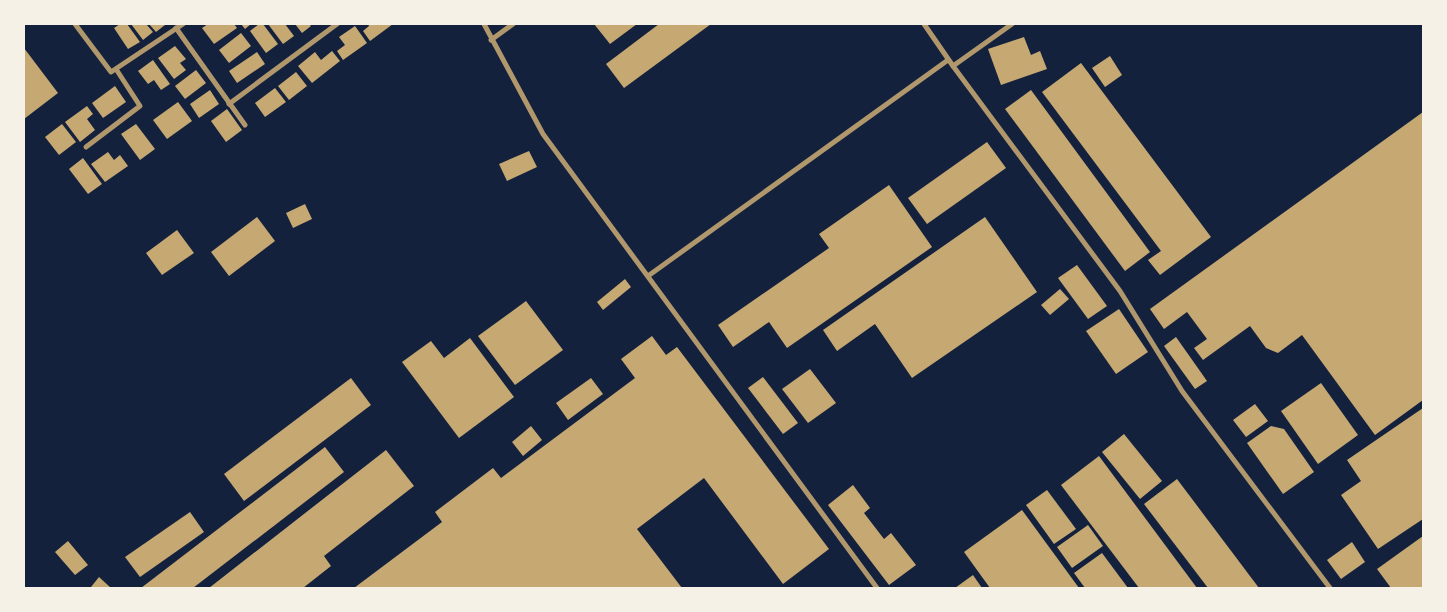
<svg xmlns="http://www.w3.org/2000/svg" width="1447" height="612" font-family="Helvetica,sans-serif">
<rect width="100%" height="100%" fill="#14213d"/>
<g fill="#c6a872">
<path d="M120,24H127L140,42L128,49L114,28Z"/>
<path d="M131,24H146L153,32L143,40Z"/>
<path d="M149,24H164L165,25L156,32Z"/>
<path d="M208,24H234L237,28L214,44L202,28Z"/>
<path d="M241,24H251L245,29Z"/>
<path d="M259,24H263L278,44L266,53L250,31Z"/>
<path d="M268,24H285L294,36L283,44Z"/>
<path d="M295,24H309L311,26L302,33Z"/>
<path d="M368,24H393L370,41L363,31L369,26Z"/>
<path d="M594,24H637L610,44Z"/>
<path d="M659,24H711L624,88L606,64Z"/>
<path d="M355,26L367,43L343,60L337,51L345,45L339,37Z"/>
<path d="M241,33L251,46L229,63L219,50Z"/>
<path d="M1024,37L1031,55L1040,51L1047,69L1001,85L988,49Z"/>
<path d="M175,46L186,59L180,63L186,70L174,79L158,58Z"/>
<path d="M24,48L58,93L24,119Z"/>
<path d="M332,51L340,61L312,83L298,66L315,52L321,60Z"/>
<path d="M257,52L265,64L237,83L229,71Z"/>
<path d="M1110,56L1122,75L1105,87L1092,68Z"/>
<path d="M153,60L170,84L161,90L154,80L148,84L138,71Z"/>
<path d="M1081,63L1211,237L1160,275L1148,260L1161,251L1042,92Z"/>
<path d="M196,70L206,83L185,99L175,86Z"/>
<path d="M296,72L307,86L289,100L278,86Z"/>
<path d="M115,86L126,102L103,118L92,103Z"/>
<path d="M275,88L286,102L265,117L255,103Z"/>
<path d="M210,90L219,104L199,118L190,104Z"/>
<path d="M1031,90L1150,252L1125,271L1005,109Z"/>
<path d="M178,102L192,121L167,139L153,120Z"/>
<path d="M87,106L93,114L87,119L95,130L80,142L65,122Z"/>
<path d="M227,109L242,130L226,142L211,121Z"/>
<path d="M1423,112V400L1375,435L1302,335L1278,353L1266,348L1250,326L1203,360L1194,348L1207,339L1187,312L1164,329L1150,309Z"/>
<path d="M62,124L76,142L59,155L45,137Z"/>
<path d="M136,124L155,149L140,160L121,134Z"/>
<path d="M987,142L1006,168L927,224L908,198Z"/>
<path d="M529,151L537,167L507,181L499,164Z"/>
<path d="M108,152L114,160L120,155L128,166L105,182L91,164Z"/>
<path d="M83,158L102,184L88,194L69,169Z"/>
<path d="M889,185L932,247L787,348L769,322L733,347L718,325L829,248L819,234Z"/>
<path d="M305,204L312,219L293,228L286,213Z"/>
<path d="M257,217L275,241L229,276L211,252Z"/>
<path d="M985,217L1037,292L912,378L875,324L837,351L823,330Z"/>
<path d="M177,230L194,253L162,275L146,253Z"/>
<path d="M1077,265L1107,306L1088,319L1058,278Z"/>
<path d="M625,279L631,287L603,310L597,302Z"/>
<path d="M1060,289L1069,299L1050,315L1041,305Z"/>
<path d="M526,301L563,350L515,385L478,336Z"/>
<path d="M1119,309L1148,352L1116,374L1086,331Z"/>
<path d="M652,336L666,355L677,347L829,549L783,584L704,478L637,529L682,588H354L442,522L435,512L493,468L501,478L635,378L621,359Z"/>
<path d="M1176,337L1207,381L1195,389L1164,346Z"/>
<path d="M470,338L514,397L459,438L402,362L431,341L444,358Z"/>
<path d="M810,369L836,403L808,423L782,389Z"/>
<path d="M763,377L798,423L783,434L748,388Z"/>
<path d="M351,378L371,405L244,501L224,474Z"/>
<path d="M591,378L603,394L568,420L556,403Z"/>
<path d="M1321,383L1358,435L1318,464L1281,411Z"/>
<path d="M1255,404L1268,421L1246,437L1233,420Z"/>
<path d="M1423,408V519L1378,549L1341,495L1361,481L1347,460Z"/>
<path d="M531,426L542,440L523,456L512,442Z"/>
<path d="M1271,426L1284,429L1314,472L1283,494L1247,443Z"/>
<path d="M1124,434L1162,481L1140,499L1102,452Z"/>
<path d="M325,447L344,472L193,588H141Z"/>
<path d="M386,450L414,486L324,556L331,566L303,588H209Z"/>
<path d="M1099,456L1197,588H1139L1061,485Z"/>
<path d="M1177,479L1259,588H1208L1144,504Z"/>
<path d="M853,485L870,508L864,513L884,539L891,533L916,565L889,585L828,505Z"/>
<path d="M1047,490L1076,529L1054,544L1026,505Z"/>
<path d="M1022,510L1079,588H990L964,552Z"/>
<path d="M190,512L204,532L140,577L125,557Z"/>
<path d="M1088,525L1103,546L1072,568L1057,547Z"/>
<path d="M1423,536V588H1391L1377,569Z"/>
<path d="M68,541L88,565L75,575L55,552Z"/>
<path d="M1352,542L1365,562L1341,579L1327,560Z"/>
<path d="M1102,553L1128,588H1085L1074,573Z"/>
<path d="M973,575L982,588H955Z"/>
<path d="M99,577L111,588L91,587Z"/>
</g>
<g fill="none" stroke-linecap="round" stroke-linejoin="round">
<g stroke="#b1986c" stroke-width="5">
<path d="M75,24L111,72L183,24"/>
<path d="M484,24L543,134L877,588"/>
<path d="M924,24L953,66L1120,291L1182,391L1330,588"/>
<path d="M176,28L245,125"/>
<path d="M491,40L513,24"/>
<path d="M953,66L1012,24"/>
<path d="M229,104L337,24"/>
<path d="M86,147L140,106L116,69"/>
<path d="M648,276L948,60"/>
</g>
</g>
<rect width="1447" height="612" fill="none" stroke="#f6f1e7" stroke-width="50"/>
</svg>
